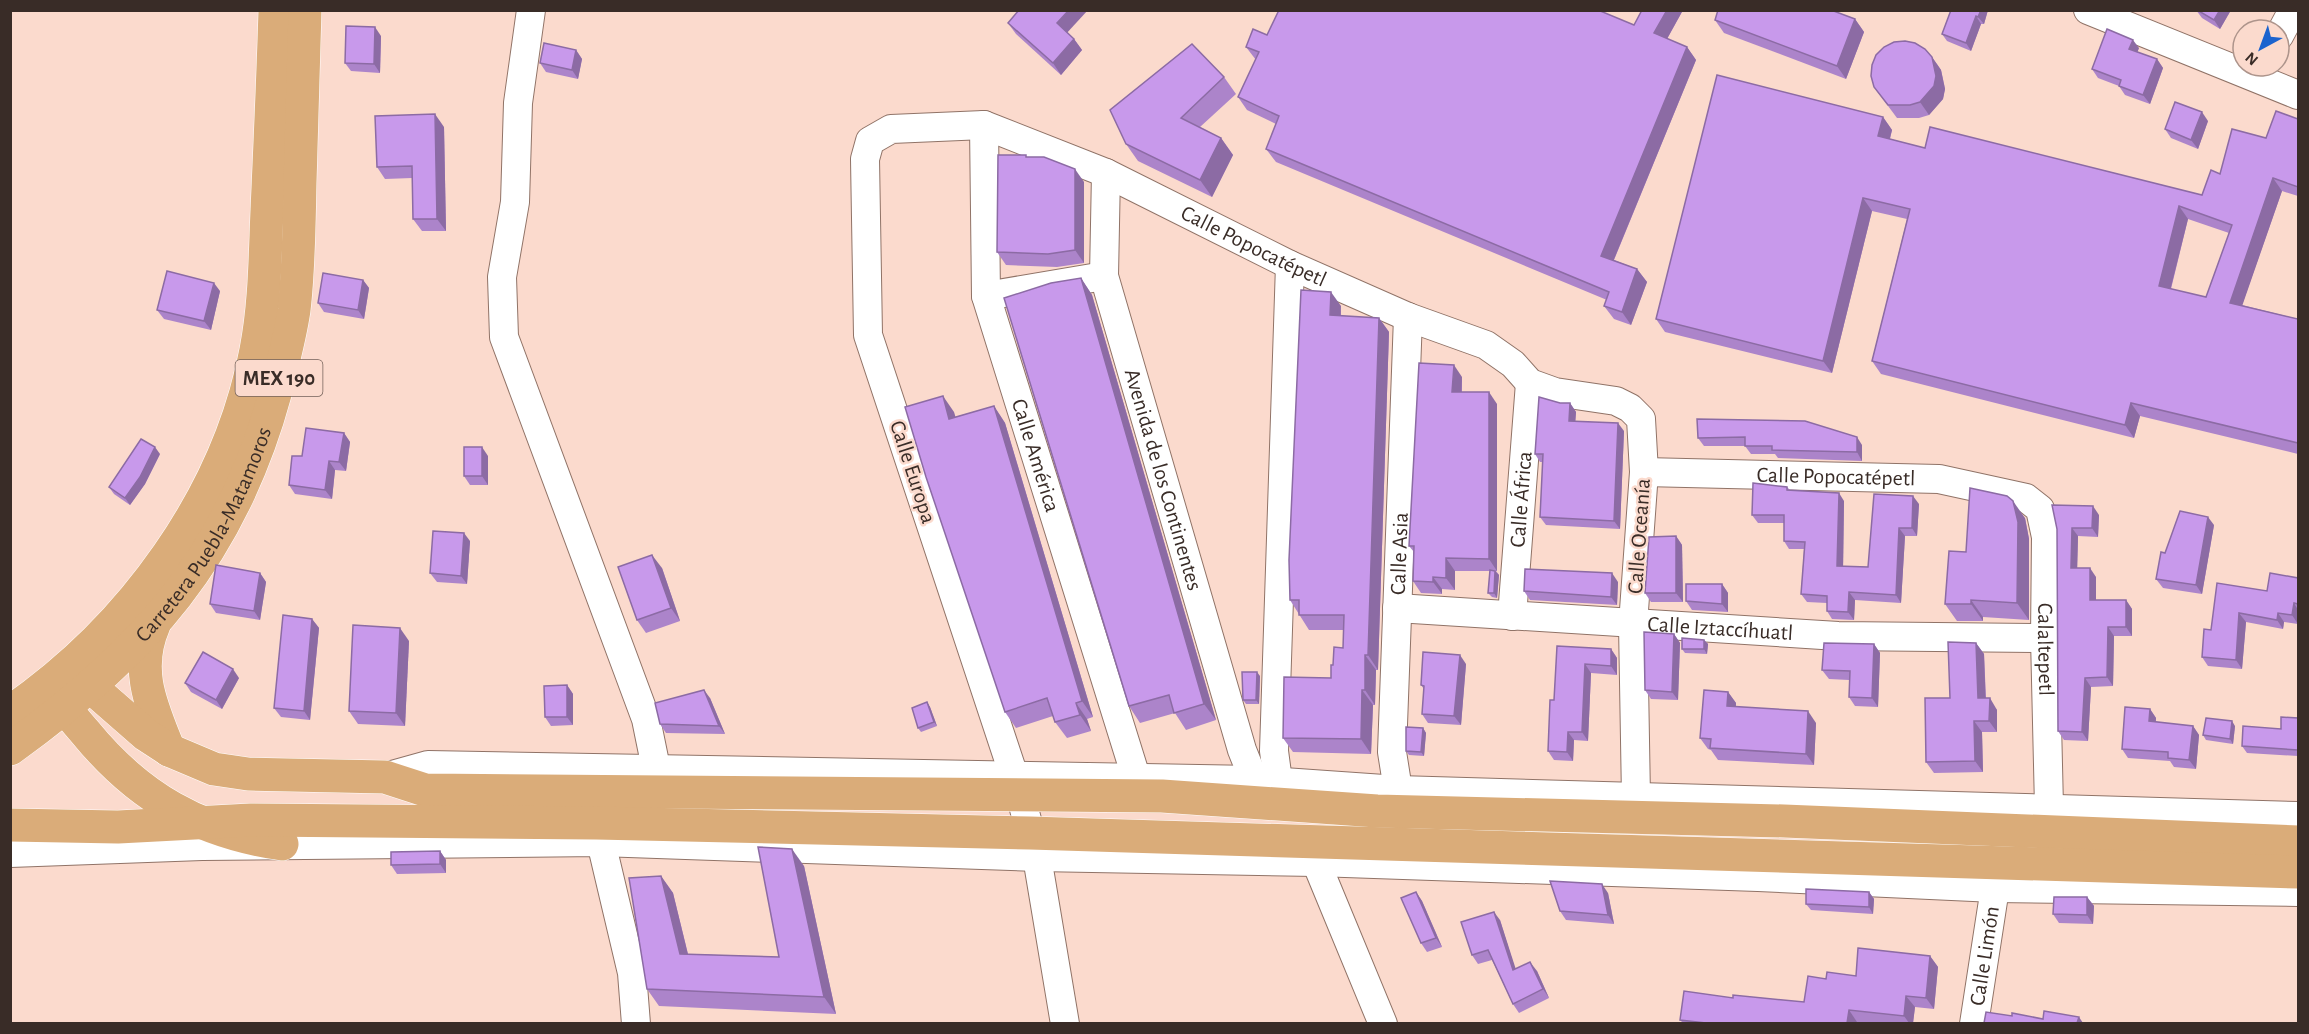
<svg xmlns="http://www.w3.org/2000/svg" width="2309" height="1034" font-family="'Alegreya Sans',sans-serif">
<rect width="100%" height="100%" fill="#fbdacd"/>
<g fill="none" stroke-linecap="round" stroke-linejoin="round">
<defs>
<g id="minor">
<path d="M531,10L518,103L515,202L502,277L504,337L646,719L656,768"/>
<path d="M2088,10L2298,95"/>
<path d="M2279,36L2293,10"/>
<path id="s1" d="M984,125L986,296L1136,777"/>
<path id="s2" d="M1106,173L1104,276L1242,750L1254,780"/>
<path d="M986,296L1104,276"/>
<path id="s3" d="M1644,472L1939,479L2026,498L2040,509L2046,537L2045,638L2049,807"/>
<path id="s4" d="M1397,608L1838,636L2045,638"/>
<path id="s5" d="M1512,616L1530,383"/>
<path d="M385,777L428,765L1254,780L1398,790L2298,816"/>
<path d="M1278,781L1274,751L1290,265"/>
<path id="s6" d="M1398,790L1392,752L1408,317"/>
<path d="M597,825L632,973L636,1024"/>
<path d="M10,853L202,846L600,842L1037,857L1316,862L1758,877L1995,888L2298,892"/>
<path d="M1316,862L1383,1024"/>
<path id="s7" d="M1065,1024L1037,857L1020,794L868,335L865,159L870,141L891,129L984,125L1106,173L1290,265L1408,317L1486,345L1513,364L1530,383L1555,392L1616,401L1630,408L1641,419L1644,472L1633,624L1636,798"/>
<path id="s8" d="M1974,1024L1995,888"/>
</g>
<g id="major">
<path d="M154,625C134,671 152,707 169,750"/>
<path d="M43,688L63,682L79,681L91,687L146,735L169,750L214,769L248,774L385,777L425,790L1162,796L1377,811L1784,821L2298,842"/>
<path d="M63,688C61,707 74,719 85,732C138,797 199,832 282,844"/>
<path d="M10,712C132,628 228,496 256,350C265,304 265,256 267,210C270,143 273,77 275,10"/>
<path id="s9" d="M10,749C144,653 231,555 275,394C282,366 290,338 294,310C299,268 299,225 300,183C302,125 303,68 305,10"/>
<path d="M10,825L118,827L251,820L596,823L1030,833L2298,872"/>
</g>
</defs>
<use href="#minor" stroke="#907367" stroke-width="30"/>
<use href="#major" stroke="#fff" stroke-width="34"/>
<use href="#minor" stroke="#fff" stroke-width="28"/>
<use href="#major" stroke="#daac79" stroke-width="33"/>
</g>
<g fill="#ac84ca" fill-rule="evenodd">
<path d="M1642,10H1683L1667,39L1687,47L1696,60L1614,260L1637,269L1647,282L1631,325L1614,319L1604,306L1607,300L1276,162L1266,149L1276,124L1247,110L1238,97L1256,60L1246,47L1267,35L1634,25Z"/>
<path d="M1951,10H1988L1984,24H1981L1971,51L1947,41L1942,34Z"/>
<path d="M2196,10H2231L2220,29L2202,18Z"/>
<path d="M1855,19L1864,32L1846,79L1724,33L1715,20Z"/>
<path d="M1008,23L1067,33L1074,39L1082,50L1061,75L1016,34Z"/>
<path d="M381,36L380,73L351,71L345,63Z"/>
<path d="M2139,48L2137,52L2157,59L2163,68L2150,104L2125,95L2119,86L2098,78L2092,69Z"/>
<path d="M576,50L582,59L578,79L546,72L540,63Z"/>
<path d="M1932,57L1941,70L1945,89L1943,99L1929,115L1919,118H1897L1874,87Z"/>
<path d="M1224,77L1236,94L1200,127L1221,138L1233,155L1212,197L1138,161L1126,144Z"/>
<path d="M1883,117L1892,130L1890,139L1925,148L2202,195L2220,174L2266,138L2298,119V196L2282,191L2242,305L2298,319V454L2140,416L2134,438L1881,374L1872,361L1907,219L1872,211L1832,373L1665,332L1656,319ZM2188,219L2229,233L2206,297L2171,289Z"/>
<path d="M2208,121L2198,149L2171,138L2165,129Z"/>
<path d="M444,127L446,231H422L413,219L412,178L385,179L377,167Z"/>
<path d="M1027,157L1084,182V263L1057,267L1006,265L997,252Z"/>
<path d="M1081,278L1092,295L1216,720L1186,730L1175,713L1140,723L1129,706Z"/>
<path d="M363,280L369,288L364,319L324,312L318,303Z"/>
<path d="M220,291L211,330L164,319L157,310Z"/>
<path d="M1341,306V316L1379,318L1389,332L1378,670H1376L1375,705H1373L1371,754L1293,752L1283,738L1331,678L1333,665L1343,648L1344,630H1309L1290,600Z"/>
<path d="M1462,377V392L1497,404V571H1496L1499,575L1497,598L1492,597L1488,593L1490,571H1455V590L1442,589V594L1421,593L1413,581L1414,552L1409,546Z"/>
<path d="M1560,403H1570L1576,412L1575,421L1624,431L1620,529L1546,525L1540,517L1543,462H1540L1535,454Z"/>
<path d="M994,406L1005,423L1093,717L1087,719L1091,731L1067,738L1055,722L1053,716L1016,728L1005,712L954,412L955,417Z"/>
<path d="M1697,419L1862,445V461L1778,458L1775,454H1751L1745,446H1704L1698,438Z"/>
<path d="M344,433L350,442L346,471L335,470L332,499L295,494L289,485L302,456Z"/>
<path d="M160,454L145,484L130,505L114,494L109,487Z"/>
<path d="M488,456V485H470L464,476Z"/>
<path d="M1787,487L1790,490L1844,501L1843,566L1868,567L1919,504L1917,536H1905L1901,603L1855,600L1854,620L1832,619L1827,611V603L1807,602L1801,594L1804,549H1789L1784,541V523H1758L1752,515Z"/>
<path d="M2099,515L2098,537L2078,536L2077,568L2096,577V600H2126L2132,609V636H2114L2113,686L2091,687L2088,741L2064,740L2058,731L2057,529Z"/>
<path d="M2025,518L2029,539V620L1983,617V621H1957L1945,604L1966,552Z"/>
<path d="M2214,525L2202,594L2163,588L2156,579L2165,553Z"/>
<path d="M1676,536L1682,545L1683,602H1651L1645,593Z"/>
<path d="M470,541L467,584L437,582L430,573Z"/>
<path d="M662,568L680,621L646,633L637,620Z"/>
<path d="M260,573L266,582L260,620L216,613L210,604Z"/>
<path d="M2298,578V624L2284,622L2283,629L2246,622L2242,669L2208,666L2202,657L2211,630L2267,591Z"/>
<path d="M1618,582L1617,605L1530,600L1524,591Z"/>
<path d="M1722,584L1728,593V612L1692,610L1686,601Z"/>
<path d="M312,619L319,628L310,720L281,717L274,708Z"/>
<path d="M1674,634L1680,643L1678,700L1651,699L1645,690Z"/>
<path d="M1704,640L1708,644L1707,654L1685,653L1682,649Z"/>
<path d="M409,641L405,726L358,724L349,711Z"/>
<path d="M1976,643L1984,654L1986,698L1997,710V732H1982L1983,772L1934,773L1926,762L1950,698Z"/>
<path d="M1874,644L1880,653L1878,707L1855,706L1849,697V680L1829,679L1822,670Z"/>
<path d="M1557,646L1611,649L1617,658V675L1591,673L1588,741L1574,740L1573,761L1554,760L1548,751L1554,700Z"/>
<path d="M1466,664L1461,725L1428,723L1422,714L1424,689L1421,685Z"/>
<path d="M1260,676L1259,704H1246L1243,700Z"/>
<path d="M239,678L222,709L191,692L185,683Z"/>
<path d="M567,685L573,694V725L551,726L545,717Z"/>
<path d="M1728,692L1736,703V707L1816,723L1814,765L1718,760L1711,750L1708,749L1700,738Z"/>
<path d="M710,698L725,734L666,733L660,724Z"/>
<path d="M927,702L930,707L937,726L921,732L918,728Z"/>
<path d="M2150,709L2156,718V722L2193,726L2199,735L2196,769L2174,767L2170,761L2128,758L2122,749Z"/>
<path d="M2298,718V756L2247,753L2242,746L2281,729Z"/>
<path d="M2235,726L2233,744L2206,740L2203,735Z"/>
<path d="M1423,728L1426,733L1424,756L1409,755L1406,751Z"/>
<path d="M440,851L446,860V873L397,874L391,865Z"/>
<path d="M804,866L836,1014L659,1006L647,989L661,876L673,893L688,954L779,957Z"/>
<path d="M1416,892L1422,901L1442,947L1427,952L1421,943Z"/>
<path d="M1869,892L1874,899L1873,914L1811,910L1806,904Z"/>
<path d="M1608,893L1614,924L1566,920L1560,911Z"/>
<path d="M2087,897L2094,906L2093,924L2059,923L2053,914Z"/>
<path d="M1500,920L1515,969L1537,971L1549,998L1519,1013L1513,1004L1492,960L1478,964L1472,955Z"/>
<path d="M1930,956L1938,967L1934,1009L1915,1007L1913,1023H1871L1857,1022V1023H1683L1680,1020L1733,998L1804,1002L1826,979L1856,976Z"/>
</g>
<g fill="#8c6ba4">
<path d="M1069,10H1088L1065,35L1057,23Z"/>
<path d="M1667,10H1683L1663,46L1654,33Z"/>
<path d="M1981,10H1988L1984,24L1978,17Z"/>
<path d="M2220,10H2231L2220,29L2214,20Z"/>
<path d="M1976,16L1981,24L1971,51L1966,43Z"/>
<path d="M1855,19L1864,32L1846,79L1837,66Z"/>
<path d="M375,27L381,36L380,73L374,64Z"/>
<path d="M1074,39L1082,50L1061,75L1053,63Z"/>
<path d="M2133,40L2139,48L2135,58L2129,49Z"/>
<path d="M1687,47L1696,60L1610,269L1601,256Z"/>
<path d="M576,50L582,59L578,79L572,70Z"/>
<path d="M1932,57L1941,70L1945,89L1943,99L1929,115L1920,102Z"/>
<path d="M2157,59L2163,68L2150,104L2143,95Z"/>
<path d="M2202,112L2208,121L2198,149L2191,140Z"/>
<path d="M435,114L444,127L446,231L437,219Z"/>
<path d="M1883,117L1892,130L1887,149L1878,136Z"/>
<path d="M1221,138L1233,155L1212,197L1200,180Z"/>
<path d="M1075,169L1084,182V263L1075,250Z"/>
<path d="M2273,178L2282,191L2239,315L2230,303Z"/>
<path d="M1863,198L1872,211L1832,373L1823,361Z"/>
<path d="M2179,206L2188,219L2168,299L2159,286Z"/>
<path d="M1637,269L1647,282L1631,325L1622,312Z"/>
<path d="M1081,278L1092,295L1216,720L1204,704Z"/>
<path d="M363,280L369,288L364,319L358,310Z"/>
<path d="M214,283L220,291L211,330L204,321Z"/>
<path d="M1331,292L1341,306L1340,330L1330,315Z"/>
<path d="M1379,318L1389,332L1378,670L1368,655Z"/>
<path d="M1454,365L1462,377L1461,404L1452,392Z"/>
<path d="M1489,392L1497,404V571L1489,559Z"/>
<path d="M943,396L954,412L961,435L949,419Z"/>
<path d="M1570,403L1576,412L1575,429L1569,421Z"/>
<path d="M2131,403L2140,416L2134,438L2125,425Z"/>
<path d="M994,406L1005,423L1093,717L1082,701Z"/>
<path d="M1618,423L1624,431L1620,529L1614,521Z"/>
<path d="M344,433L350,442L346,471L339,462Z"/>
<path d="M1857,437L1862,445V461L1857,452Z"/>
<path d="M155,447L160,454L145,484L130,505L125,498Z"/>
<path d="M482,447L488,456V485L482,476Z"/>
<path d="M329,461L335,470L332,499L325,490Z"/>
<path d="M1839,493L1844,501L1843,574L1837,566Z"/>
<path d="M1913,496L1919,504L1917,536L1912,528Z"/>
<path d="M2013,501L2025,518L2029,539V620L2017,603Z"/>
<path d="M2093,506L2099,515L2098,537L2092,528Z"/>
<path d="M2208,517L2214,525L2202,594L2196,585Z"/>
<path d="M1899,528L1905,536L1901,603L1896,595Z"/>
<path d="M2072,528L2078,536L2077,577L2071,568Z"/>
<path d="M464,533L470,541L467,584L461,576Z"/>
<path d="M1676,536L1682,545L1683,602L1676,593Z"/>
<path d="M652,555L662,568L680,621L671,608Z"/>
<path d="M1446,558L1455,571V590L1446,578Z"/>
<path d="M2090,568L2096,577V608L2090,600Z"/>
<path d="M1495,571L1499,575L1497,598L1494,593Z"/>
<path d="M260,573L266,582L260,620L254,611Z"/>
<path d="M1612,573L1618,582L1617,605L1611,597Z"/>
<path d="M1433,577L1442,589V594L1433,582Z"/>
<path d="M1722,584L1728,593V612L1722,604Z"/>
<path d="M1849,592L1855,600L1854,620L1848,612Z"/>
<path d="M1971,600L1983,617V621L1971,604Z"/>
<path d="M2126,600L2132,609V636L2126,627Z"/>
<path d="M2294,603L2298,610V624L2292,615Z"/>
<path d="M2239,613L2246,622L2242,669L2236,660Z"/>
<path d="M2278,613L2284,622L2283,629L2277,620Z"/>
<path d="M312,619L319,628L310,720L304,711Z"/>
<path d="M2108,627L2114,636L2113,686L2107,677Z"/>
<path d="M400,628L409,641L405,726L396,713Z"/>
<path d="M1674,634L1680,643L1678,700L1672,692Z"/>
<path d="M1704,640L1708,644L1707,654L1704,649Z"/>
<path d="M1976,643L1984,654L1986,710L1978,698Z"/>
<path d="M1874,644L1880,653L1878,707L1872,698Z"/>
<path d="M1611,649L1617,658V675L1611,666Z"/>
<path d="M1365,655L1376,670L1375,705L1365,690Z"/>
<path d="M1460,655L1466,664L1461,725L1454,716Z"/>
<path d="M1585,664L1591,673L1588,741L1582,732Z"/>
<path d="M233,669L239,678L222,709L216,700Z"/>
<path d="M1257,672L1260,676L1259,704L1256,700Z"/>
<path d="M2085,678L2091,687L2088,741L2082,732Z"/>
<path d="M567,685L573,694V725L567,717Z"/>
<path d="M704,690L710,698L725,734L719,726Z"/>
<path d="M1362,690L1373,705L1371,754L1361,739Z"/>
<path d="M1728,692L1736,703L1735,718L1727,706Z"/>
<path d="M1990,698L1997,710V732L1989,721Z"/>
<path d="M927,702L930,707L937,726L934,722Z"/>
<path d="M1076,703L1087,719L1091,731L1080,715Z"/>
<path d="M2150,709L2156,718L2155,730L2149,721Z"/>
<path d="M1808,711L1816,723L1814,765L1806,754Z"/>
<path d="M1974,721L1982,732L1983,772L1975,761Z"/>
<path d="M2232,721L2235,726L2233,744L2230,739Z"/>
<path d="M2193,726L2199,735L2196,769L2189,760Z"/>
<path d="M1423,728L1426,733L1424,756L1421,752Z"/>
<path d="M1568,732L1574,740L1573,761L1567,752Z"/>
<path d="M792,849L804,866L836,1014L824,997Z"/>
<path d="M440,851L446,860V873L440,864Z"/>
<path d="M661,876L673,893L692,971L680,954Z"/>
<path d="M1602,884L1608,893L1614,924L1608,915Z"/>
<path d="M1416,892L1422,901L1442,947L1436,938Z"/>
<path d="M1869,892L1874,899L1873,914L1869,907Z"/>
<path d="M2087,897L2094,906L2093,924L2087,915Z"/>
<path d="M1494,912L1500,920L1519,979L1513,970Z"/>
<path d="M1930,956L1938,967L1934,1009L1926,998Z"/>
<path d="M1530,962L1537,971L1549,998L1543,989Z"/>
<path d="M1906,996L1915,1007L1913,1023H1909L1904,1016Z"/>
<path d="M1849,1010L1857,1022V1023H1847Z"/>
<path d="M2079,1017L2083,1023H2077Z"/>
</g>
<g fill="#c899eb" stroke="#8c6ba4" stroke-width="1.5" fill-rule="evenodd">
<path d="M1019,10H1069L1057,23L1074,39L1053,63L1008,23Z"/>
<path d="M1279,10H1598L1634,25L1642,10H1667L1654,33L1687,47L1601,256L1637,269L1622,312L1604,306L1609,292L1266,149L1279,116L1238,97L1259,52L1246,47L1253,29L1267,35Z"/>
<path d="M1718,10H1831L1855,19L1837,66L1715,20Z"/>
<path d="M1951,10H1981L1978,17L1976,16L1966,43L1942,34Z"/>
<path d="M2197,10H2220L2214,20Z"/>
<path d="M346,26L375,27L374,64L345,63Z"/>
<path d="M2107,29L2133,40L2129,49L2157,59L2143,95L2119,86L2121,80L2092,69Z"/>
<path d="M1905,41L1915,43L1925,49L1932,57L1936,76L1934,86L1920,102L1910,105H1888L1874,87L1871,76L1872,65L1876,55L1884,47L1894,42Z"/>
<path d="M544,43L576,50L572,70L540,63Z"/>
<path d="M1192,44L1224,77L1181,118L1221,138L1200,180L1126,144L1110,110Z"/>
<path d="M1717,75L1883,117L1878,136L1925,148L1930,127L2202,195L2211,170L2220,174L2232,129L2266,138L2276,111L2298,119V187L2273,178L2230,303L2298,319V443L2131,403L2125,425L1872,361L1910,209L1863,198L1823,361L1656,319ZM2179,206L2232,225L2206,297L2159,286Z"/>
<path d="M2175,102L2202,112L2191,140L2165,129Z"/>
<path d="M435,114L437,219H413L412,166L377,167L375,116Z"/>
<path d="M998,155H1026V157H1044L1075,169V250L1048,254L997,252Z"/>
<path d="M167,271L214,283L204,321L157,310Z"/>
<path d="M323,273L363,280L358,310L318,303Z"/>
<path d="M1081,278L1204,704L1174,713L1169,695L1129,706L1004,298L1051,283Z"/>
<path d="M1301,290L1331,292L1330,315L1379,318L1368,655H1365V690H1362L1361,739L1283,738L1284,677L1331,678V665H1333L1334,647L1343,648L1344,615H1299V600H1290L1289,560Z"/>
<path d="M1419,363L1454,365L1452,392H1489V559L1446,558V578L1433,577V582L1413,581L1414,546H1409Z"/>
<path d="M943,396L949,419L994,406L1082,701L1076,703L1080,715L1055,722L1047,698L1005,712L926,477L905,407Z"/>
<path d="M1539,397L1560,403H1570L1569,421L1618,423L1614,521L1540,517L1543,454H1535Z"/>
<path d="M1697,419L1805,421L1857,437V452L1772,450V446H1745V437L1698,438Z"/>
<path d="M306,428L344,433L339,462L329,461L325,490L289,485L292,456H302Z"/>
<path d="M141,439L155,447L140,477L125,498L109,487Z"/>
<rect x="464" y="447" width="18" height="29"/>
<path d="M1753,483L1787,487V490L1839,493L1837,566L1868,567L1874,494L1913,496L1912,528H1899L1896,595L1849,592L1848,612L1827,611V596L1801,594L1805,542L1784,541V515H1752Z"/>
<path d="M1970,488L2007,496L2013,501L2018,522L2017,603L1971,600V604H1945L1949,551L1966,552Z"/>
<path d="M2052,505L2093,506L2092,528H2072L2071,568H2090V600H2126V627H2108L2107,677L2085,678L2082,732L2058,731L2057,529Z"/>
<path d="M2180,511L2208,517L2196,585L2156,579L2161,552L2165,553Z"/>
<path d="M433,531L464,533L461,576L430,573Z"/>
<path d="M1676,536V593H1645L1649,537Z"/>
<path d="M652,555L671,608L637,620L618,567Z"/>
<path d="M216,565L260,573L254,611L210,604Z"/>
<path d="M1525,569L1612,573L1611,597L1524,591Z"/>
<path d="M1490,570L1495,571L1494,593H1488Z"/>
<path d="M2270,573L2298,578V604L2294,603L2292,615L2278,613L2277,620L2239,613L2236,660L2202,657L2204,629L2211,630L2217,583L2267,591Z"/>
<path d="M1686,584H1722V604L1686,601Z"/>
<path d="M283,615L312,619L304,711L274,708Z"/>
<path d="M353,625L400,628L396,713L349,711Z"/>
<path d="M1644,632L1674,634L1672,692L1645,690Z"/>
<path d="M1682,638L1704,640V649H1682Z"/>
<path d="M1948,642L1976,643L1978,698H1990L1989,721H1974L1975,761L1926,762L1925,698H1950Z"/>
<path d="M1824,643L1874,644L1872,698L1849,697L1850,671L1822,670Z"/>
<path d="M1557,646L1611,649V666L1585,664L1582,732H1568L1567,752L1548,751L1550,700H1554Z"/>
<path d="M203,652L233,669L216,700L185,683Z"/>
<path d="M1423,652L1460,655L1454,716L1422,714L1424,686L1421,685Z"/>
<path d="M1242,672H1257L1256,700H1243Z"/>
<path d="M567,685V717H545L544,686Z"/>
<path d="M704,690L719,726L660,724L655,703Z"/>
<path d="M1704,690L1728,692L1727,706L1808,711L1806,754L1710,748L1711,739L1700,738Z"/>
<path d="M927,702L934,722L918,728L912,708Z"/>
<path d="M2125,707L2150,709L2149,721L2193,726L2189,760L2168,758V752L2122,749Z"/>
<path d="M2281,717L2298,718V750L2242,746L2243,726L2281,729Z"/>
<path d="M2206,718L2232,721L2230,739L2203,735Z"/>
<path d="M1406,727L1423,728L1421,752L1406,751Z"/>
<path d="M758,847L792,849L824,997L647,989L629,878L661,876L680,954L779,957Z"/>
<path d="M440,851V864L391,865V852Z"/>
<path d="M1550,881L1602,884L1608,915L1560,911Z"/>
<path d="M1806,889L1869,892V907L1806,904Z"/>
<path d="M1416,892L1436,938L1421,943L1401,898Z"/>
<path d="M2054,897H2087V915L2053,914Z"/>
<path d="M1494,912L1513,970L1530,962L1543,989L1513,1004L1488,950L1472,955L1461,922Z"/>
<path d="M1858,948L1930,956L1926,998L1906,996L1904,1016L1849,1010L1847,1023H1706L1680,1020L1684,991L1733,998V995L1804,1002L1808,976L1826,979L1827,972L1856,976Z"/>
<path d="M2044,1011L2079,1017L2077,1023H1984L1986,1012L2012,1016V1013L2043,1019Z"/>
</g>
<g text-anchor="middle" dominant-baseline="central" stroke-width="5" stroke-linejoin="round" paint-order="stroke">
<rect fill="#fbdacd" stroke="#736059" stroke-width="1.5" x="235.5" y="360" width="87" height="36" rx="4.5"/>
<g font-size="21" font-weight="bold" fill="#392c27">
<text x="279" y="378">MEX 190</text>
</g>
<g font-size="22" fill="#392c27" stroke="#fbdacd">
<text stroke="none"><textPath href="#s7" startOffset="1326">Calle Popocatépetl</textPath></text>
<text stroke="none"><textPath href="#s1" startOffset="338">Calle América</textPath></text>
<text transform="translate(913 472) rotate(72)">Calle Europa</text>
<text stroke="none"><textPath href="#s3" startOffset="192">Calle Popocatépetl</textPath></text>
<text stroke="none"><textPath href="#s2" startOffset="315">Avenida de los Continentes</textPath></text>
<text stroke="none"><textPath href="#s5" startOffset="117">Calle África</textPath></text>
<text stroke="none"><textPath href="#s9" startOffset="294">Carretera Puebla-Matamoros</textPath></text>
<text transform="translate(1639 536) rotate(-86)">Calle Oceanía</text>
<text stroke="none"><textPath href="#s6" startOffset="237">Calle Asia</textPath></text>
<text stroke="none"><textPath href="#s4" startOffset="324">Calle Iztaccíhuatl</textPath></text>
<text stroke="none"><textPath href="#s3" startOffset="543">Calaltepetl</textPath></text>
<text stroke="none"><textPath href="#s8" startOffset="69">Calle Limón</textPath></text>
</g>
</g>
<rect width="2309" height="1034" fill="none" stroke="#392c27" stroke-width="24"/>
<g transform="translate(2261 48) rotate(221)"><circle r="28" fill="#fbdacd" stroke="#ad948b" stroke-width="1.5"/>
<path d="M0-4.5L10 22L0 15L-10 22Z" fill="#1b63ce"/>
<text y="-9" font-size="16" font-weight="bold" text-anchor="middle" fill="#392c27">N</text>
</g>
</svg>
